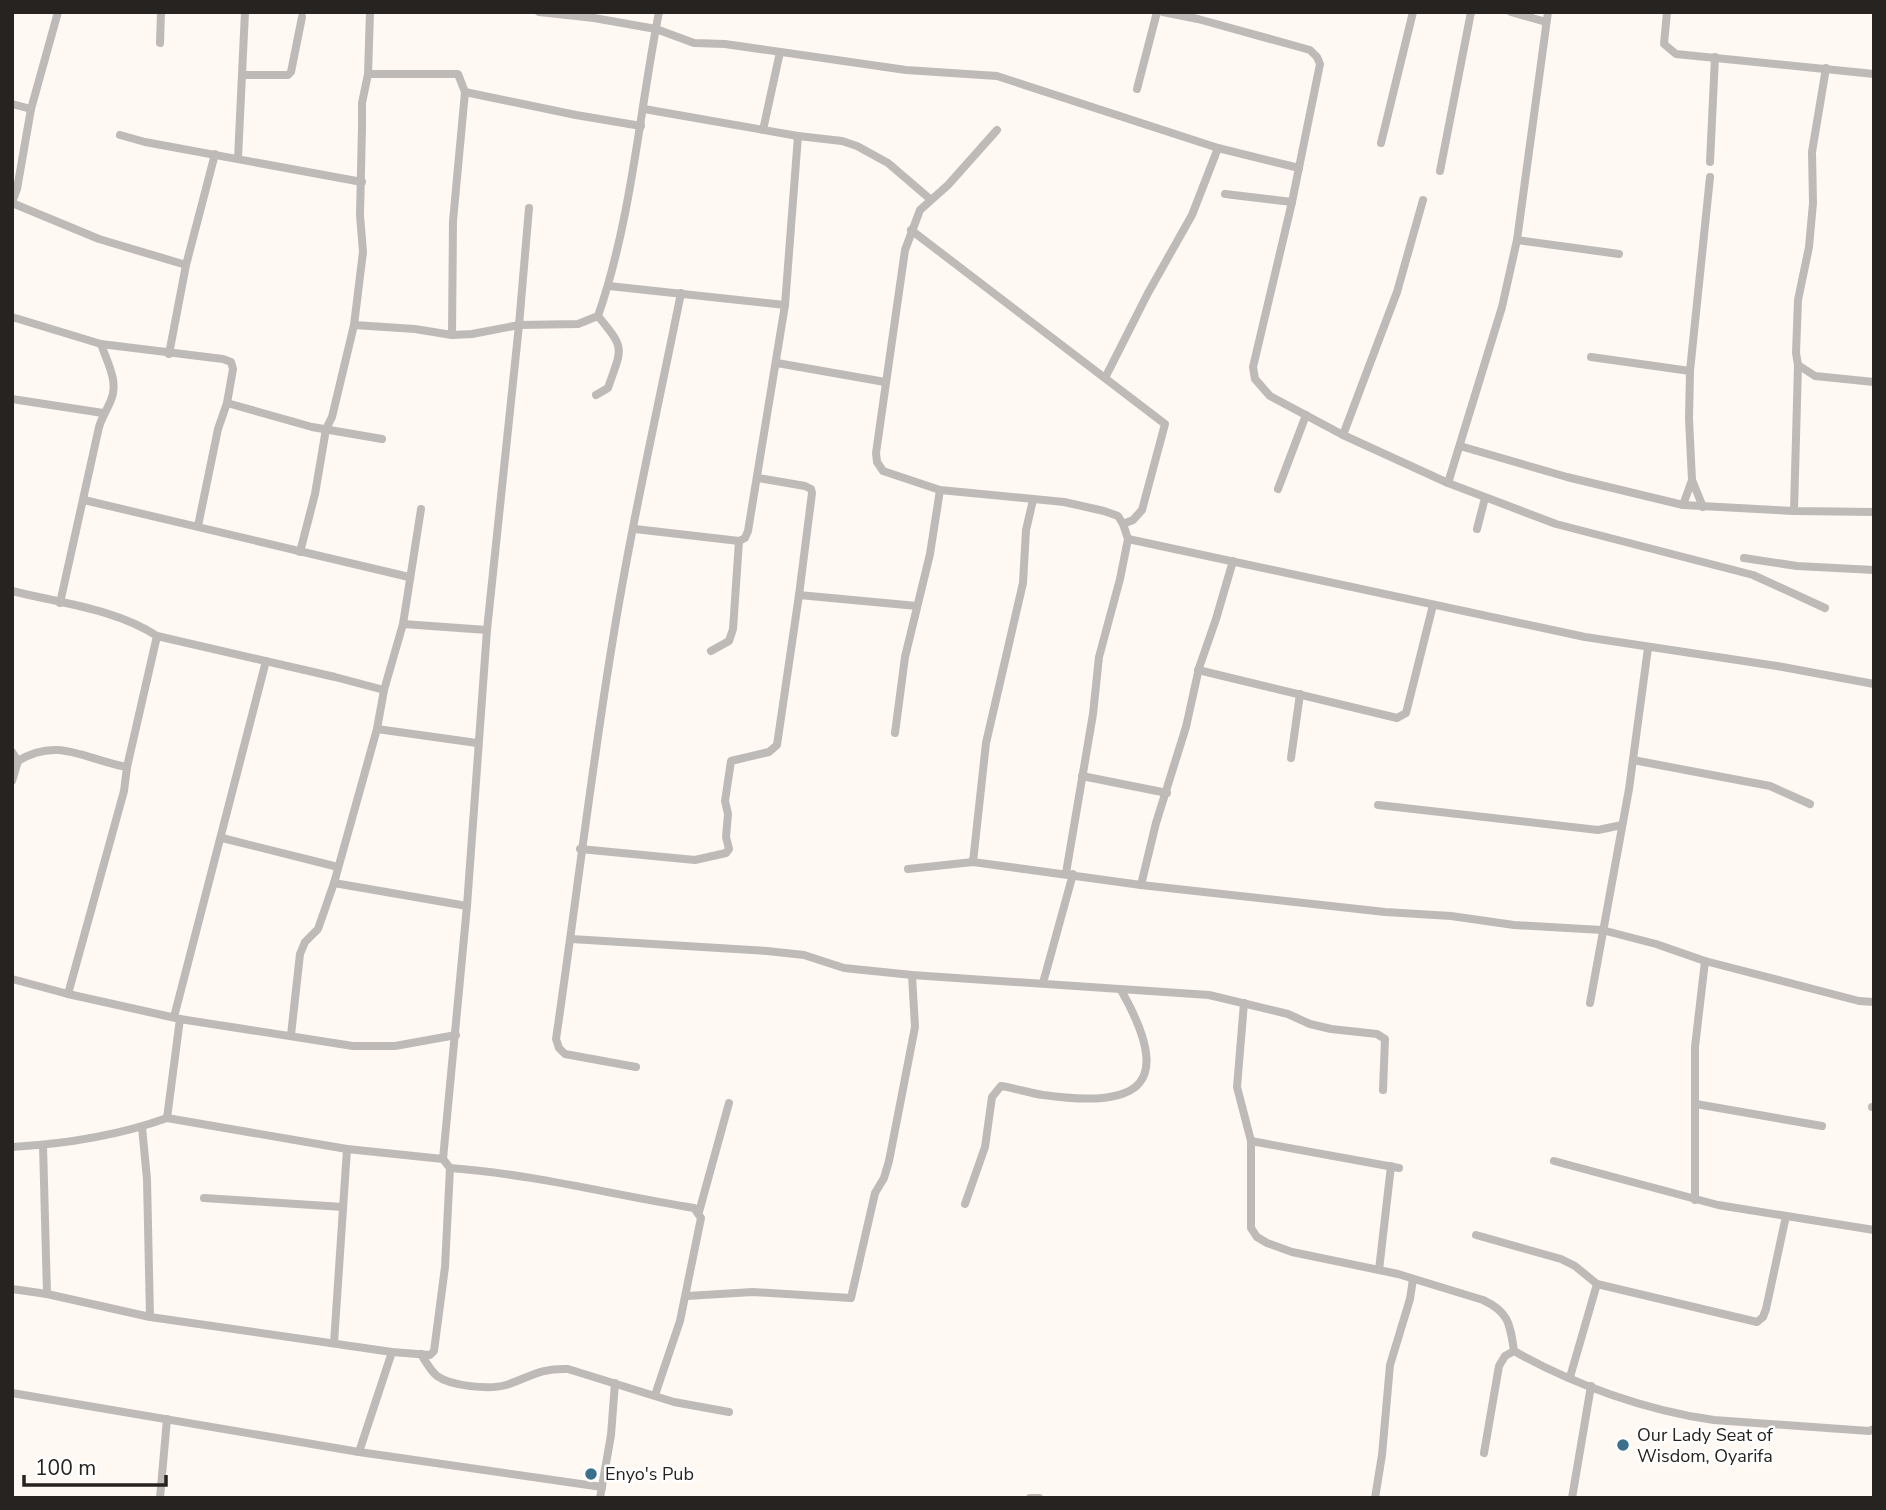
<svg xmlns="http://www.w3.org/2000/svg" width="1886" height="1510" font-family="'Nunito Sans',sans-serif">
<rect width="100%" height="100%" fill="#fff8f3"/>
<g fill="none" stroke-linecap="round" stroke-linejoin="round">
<g stroke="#bebab8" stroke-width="8">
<path d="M539,12L594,18L656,29L694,43L725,44L906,70L997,76L1218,148L1299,168"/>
<path d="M1163,12L1198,19L1310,50L1317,57L1320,64L1292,202L1253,367L1255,379L1270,396L1343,435L1448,483L1556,524L1753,575L1825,608"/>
<path d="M1511,12L1546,22"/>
<path d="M1667,12L1664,44L1676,54L1874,74"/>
<path d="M160,43L161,12"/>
<path d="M1826,68L1812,152L1813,203L1809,247L1798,300L1796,353L1798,365L1815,376L1874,382"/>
<path d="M368,74H458L465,92L576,115L641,126"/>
<path d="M243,75H288L291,72L302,17"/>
<path d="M1137,89L1157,12"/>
<path d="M12,104L31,109"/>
<path d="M644,109L798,136L842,141L857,146L888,163L930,199"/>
<path d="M763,130L780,52"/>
<path d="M997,130L948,185L920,210L905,250L876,453L877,462L883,471L940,490L1064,502L1104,511L1118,516L1123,524L1128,539L1120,579L1099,657L1093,714L1066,873"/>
<path d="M120,135L145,142L362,182"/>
<path d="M1381,143L1413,12"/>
<path d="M238,158L245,12"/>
<path d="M1710,162L1715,57"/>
<path d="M1440,171L1471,12"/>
<path d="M1225,194L1292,202"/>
<path d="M12,202L17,189L31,109L58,12"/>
<path d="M12,203L99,239L186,265"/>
<path d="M911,230L1165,424L1142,510L1133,520L1123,524"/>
<path d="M1517,240L1619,254"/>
<path d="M609,286L785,305"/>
<path d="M12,317L101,344L223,359L231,362L233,369L227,403L312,427L382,439"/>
<path d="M354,325L363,252L360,215L362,127V103L368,74L370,12"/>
<path d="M452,335L453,221L465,92"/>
<path d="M169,354L186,265L215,154"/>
<path d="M1591,357L1690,371"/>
<path d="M777,363L885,382"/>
<path d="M1105,378L1148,293L1192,215L1218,148"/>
<path d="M596,395L608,388C622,347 626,350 598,316"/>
<path d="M12,399L103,413"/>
<path d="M1343,435L1397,292L1423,200"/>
<path d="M1460,446L1567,477L1683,505L1794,511L1874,512"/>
<path d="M1448,483L1502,307L1517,240L1548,12"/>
<path d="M1278,489L1306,415"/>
<path d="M84,500L409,577"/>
<path d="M1683,505L1692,480"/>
<path d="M1703,507L1692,480L1689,419L1690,371L1710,177"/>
<path d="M1794,511L1798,365"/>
<path d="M198,526L218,429L227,403"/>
<path d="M635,529L739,541L745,538L748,531L785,305L798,136"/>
<path d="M1477,529L1485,498"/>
<path d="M1128,539L1585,637L1777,666L1874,684"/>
<path d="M300,552L315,494L326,429L332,417L354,325L415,329L452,335L472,334L519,325L578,324L598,316C632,218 639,113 659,12"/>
<path d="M1744,558L1797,566L1874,570"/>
<path d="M12,591C60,603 116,609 157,636"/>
<path d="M799,595L917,606"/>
<path d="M60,603L99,427C102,417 107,410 111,400C119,382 107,362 101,344"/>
<path d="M403,624L487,630"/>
<path d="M711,651L729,641L733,629L739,541"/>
<path d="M1198,670L1397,718L1406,713L1433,605"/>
<path d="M377,729L477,743"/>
<path d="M895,733L905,657L930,554L940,490"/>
<path d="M12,752L18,761"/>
<path d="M1291,758L1300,694"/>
<path d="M1633,760L1770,786L1810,804"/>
<path d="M1082,776L1167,793"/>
<path d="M12,781L18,761C58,736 86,760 127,767L157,636L335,677L384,690"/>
<path d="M1378,805L1598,830L1622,825"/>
<path d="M222,838L338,867"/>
<path d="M580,849L695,860L726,853L729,849L726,837L728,814L725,801L731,761L769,752L777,745L799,595L812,493L811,489L805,486L758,478"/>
<path d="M973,862L986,743L1023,583L1026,530L1033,500"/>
<path d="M908,869L973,862L1141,885L1385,912L1451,916L1514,925L1602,930L1656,944L1705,961L1859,1001L1874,1002"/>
<path d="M334,883L467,906"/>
<path d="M1141,885L1156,823L1186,727L1199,668L1216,619L1233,561"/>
<path d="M571,939L767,951L804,955L844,968L912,975L1209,995L1288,1014L1310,1024L1331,1029L1377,1034L1385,1039L1383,1090"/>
<path d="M12,979L68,994L180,1019L353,1046H395L456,1035"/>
<path d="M1043,983L1073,874"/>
<path d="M68,994L124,791L127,767"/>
<path d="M1244,1003L1237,1087L1251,1141V1228L1257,1237L1267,1243L1292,1252L1398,1274L1483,1300C1509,1312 1510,1324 1514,1351C1572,1384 1647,1411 1714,1420L1869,1431L1874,1429"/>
<path d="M1590,1003L1629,789L1648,648"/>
<path d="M174,1017L266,661"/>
<path d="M291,1035L300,954L305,942L318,929L334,883L377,729L384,690L403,624L421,509"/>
<path d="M636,1067L565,1054L559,1048L556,1039C575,910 590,780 611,651C630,531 657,412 681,293"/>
<path d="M1696,1104L1822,1126"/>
<path d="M1872,1107H1874"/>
<path d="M167,1118L180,1019"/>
<path d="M142,1127L147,1179L150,1317"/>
<path d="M1251,1141L1399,1168"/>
<path d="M43,1145L47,1294"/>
<path d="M12,1147C65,1144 117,1136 167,1118L347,1149L443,1159"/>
<path d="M1554,1161L1718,1205L1874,1230"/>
<path d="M450,1168C533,1174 613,1195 694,1208L701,1218L680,1321L655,1395"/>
<path d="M204,1198L343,1207"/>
<path d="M1695,1200V1047L1705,961"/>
<path d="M965,1204L985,1147L992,1097L1001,1086C1015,1088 1029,1093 1043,1095C1143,1109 1174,1084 1121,990"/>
<path d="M699,1212L729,1103"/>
<path d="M1476,1235L1561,1259L1575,1266L1597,1284L1757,1322L1763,1317L1766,1309L1786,1216"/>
<path d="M1379,1270L1391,1166"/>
<path d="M12,1289L47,1294L150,1317L392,1352L430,1355L434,1351L445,1267L450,1168L443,1159L467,906L487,630L519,325L529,208"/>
<path d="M687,1296L753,1292L851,1298L875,1193L884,1178L889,1161L915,1027L912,975"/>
<path d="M334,1343L347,1149"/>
<path d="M421,1354C426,1362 430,1370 437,1376C451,1386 489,1390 506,1385C531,1377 539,1368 568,1369L674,1402L729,1412"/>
<path d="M1570,1377L1597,1284"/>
<path d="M12,1393L359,1452L602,1487"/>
<path d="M359,1452L392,1352"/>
<path d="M1484,1453L1499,1366L1505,1356L1514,1351"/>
<path d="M160,1498L167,1419"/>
<path d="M600,1498L611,1435L615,1383"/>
<path d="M1030,1498H1039"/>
<path d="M1375,1498L1382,1455L1390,1365L1410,1299L1413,1279"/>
<path d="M1572,1498L1591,1386"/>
</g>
</g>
<g fill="#3a708c" stroke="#fff" stroke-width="2.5">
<circle cx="1623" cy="1445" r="7"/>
<circle cx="591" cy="1474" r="7"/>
</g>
<g text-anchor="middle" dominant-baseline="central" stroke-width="5" stroke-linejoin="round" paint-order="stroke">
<g font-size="18" fill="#262321" stroke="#fff" text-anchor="start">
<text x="1637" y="1435">Our Lady Seat of<tspan x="1637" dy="21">Wisdom, Oyarifa</tspan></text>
<text x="605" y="1474">Enyo's Pub</text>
</g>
</g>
<rect width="1886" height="1510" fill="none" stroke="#262321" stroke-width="28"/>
<path d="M24 1475v10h142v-10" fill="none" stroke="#262321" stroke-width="3.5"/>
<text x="35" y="1475" font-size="21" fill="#262321" stroke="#ffffff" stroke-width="5" paint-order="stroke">100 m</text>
</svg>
